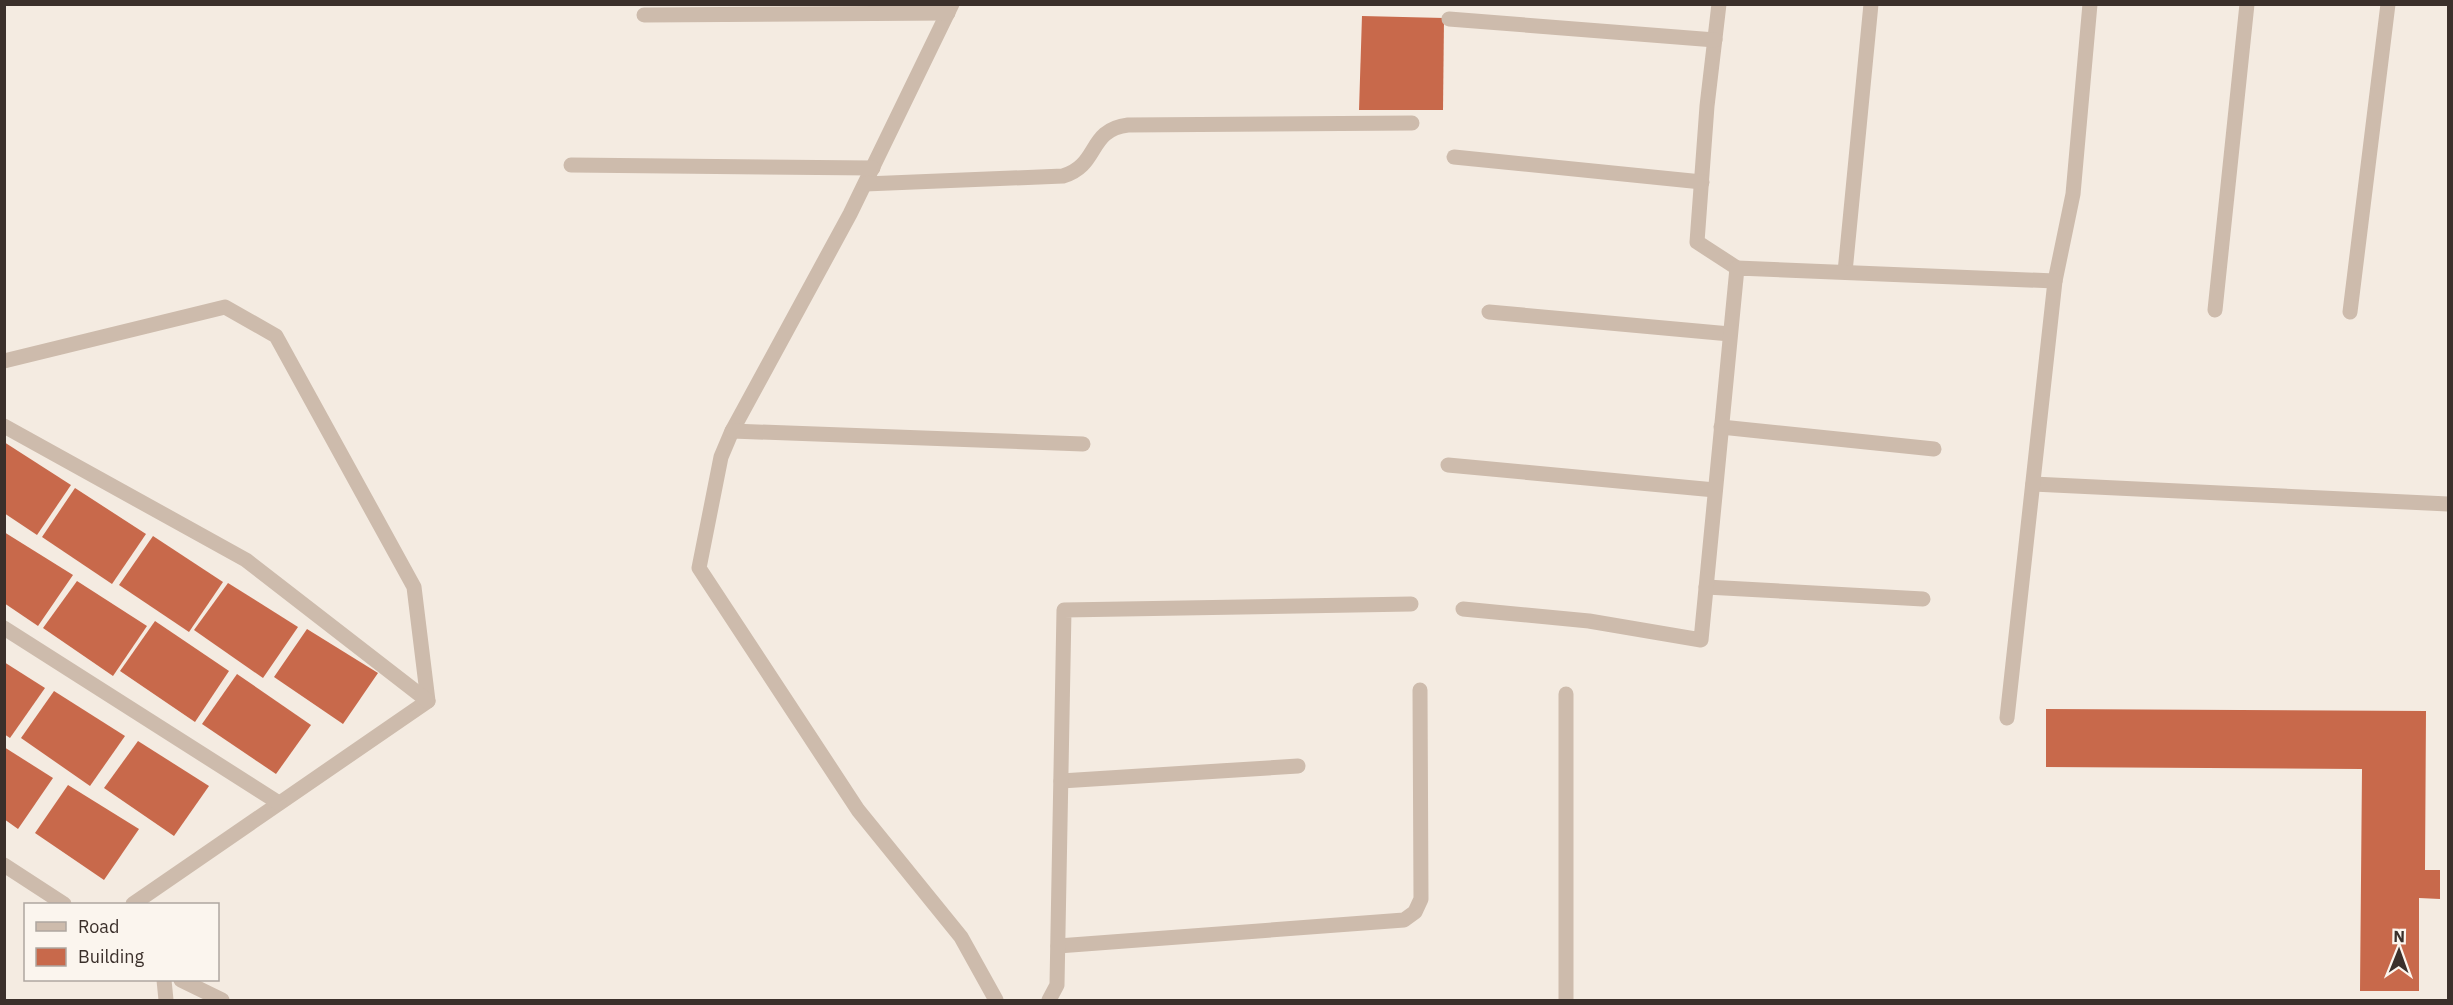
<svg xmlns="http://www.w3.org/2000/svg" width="2453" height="1005" font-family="'IBM Plex Sans',sans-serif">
<rect width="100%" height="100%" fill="#f4ebe1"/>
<g fill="#c8694b">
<path d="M1362,16L1444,18L1443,110H1359Z"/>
<path d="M4,442L71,485L37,535L4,513Z"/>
<path d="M75,488L146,534L112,584L42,537Z"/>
<path d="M4,532L73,575L38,626L4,603Z"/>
<path d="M153,536L223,582L189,632L119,585Z"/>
<path d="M77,581L147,626L113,676L43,628Z"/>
<path d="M228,583L298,627L263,678L194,630Z"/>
<path d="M155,621L229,671L195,722L120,671Z"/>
<path d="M307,629L378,673L343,724L274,677Z"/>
<path d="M4,662L45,688L10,738L4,734Z"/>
<path d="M237,674L311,725L276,774L202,724Z"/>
<path d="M54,691L125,736L90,786L21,738Z"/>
<path d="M2046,709L2426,711L2425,870H2440V899L2419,898V991H2360L2362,769L2046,767Z"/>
<path d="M138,741L209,786L174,836L104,788Z"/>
<path d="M4,747L53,778L18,829L4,819Z"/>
<path d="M68,785L139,829L104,880L35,833Z"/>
</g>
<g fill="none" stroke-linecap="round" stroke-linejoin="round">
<g stroke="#cdbbac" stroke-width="15">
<path d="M952,4L850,214L732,431L721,457L699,568L858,810L961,937L996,1000"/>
<path d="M1719,4L1707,106L1697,242L1737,268"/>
<path d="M644,15L948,13"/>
<path d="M1449,19L1715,40"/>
<path d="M1454,157L1702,182"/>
<path d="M571,165L873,168"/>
<path d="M865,184L1063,176C1100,165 1087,130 1128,125L1412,123"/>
<path d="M1845,272L1871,4"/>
<path d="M2215,310L2247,4"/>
<path d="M1489,312L1730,334"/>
<path d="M2350,312L2388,4"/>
<path d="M4,361L225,307L276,336L414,587L428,701L133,904"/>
<path d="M4,426L246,560L428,701"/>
<path d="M1721,427L1934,449"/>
<path d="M732,431L1083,444"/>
<path d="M1448,465L1715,490"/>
<path d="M2033,484L2448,504"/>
<path d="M1706,587L1923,599"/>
<path d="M1463,609L1589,621L1701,640L1737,268L2055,281L2073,194L2090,4"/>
<path d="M4,628L279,803"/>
<path d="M1566,694V1000"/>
<path d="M2007,718L2055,281"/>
<path d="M1061,781L1298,766"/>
<path d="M1058,946L1404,920L1415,912L1421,899L1420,690"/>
<path d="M164,980L166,1000"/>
<path d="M1049,1000L1057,985L1064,610L1411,604"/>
</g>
<g stroke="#cdbbac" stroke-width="15">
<path d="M4,865L64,904"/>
<path d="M181,980L222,1000"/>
</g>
</g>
<rect width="2453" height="1005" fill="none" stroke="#3b302b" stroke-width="12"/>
<rect x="24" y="903" width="195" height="78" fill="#fbf5ee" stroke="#aea6a0" stroke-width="1.5"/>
<rect x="36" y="922" width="30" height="9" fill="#cdbbac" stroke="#aea6a0" stroke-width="1.5"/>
<text x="78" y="933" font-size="18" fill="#3b302b">Road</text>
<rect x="36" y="948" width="30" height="18" fill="#c8694b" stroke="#aea6a0" stroke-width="1.5"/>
<text x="78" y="963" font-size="18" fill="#3b302b">Building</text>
<g transform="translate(2399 951) rotate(1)" stroke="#fbf5ee" stroke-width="4.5" paint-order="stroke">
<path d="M0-4.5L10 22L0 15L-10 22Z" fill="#3b302b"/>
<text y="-9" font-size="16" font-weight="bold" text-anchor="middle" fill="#3b302b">N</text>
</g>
</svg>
